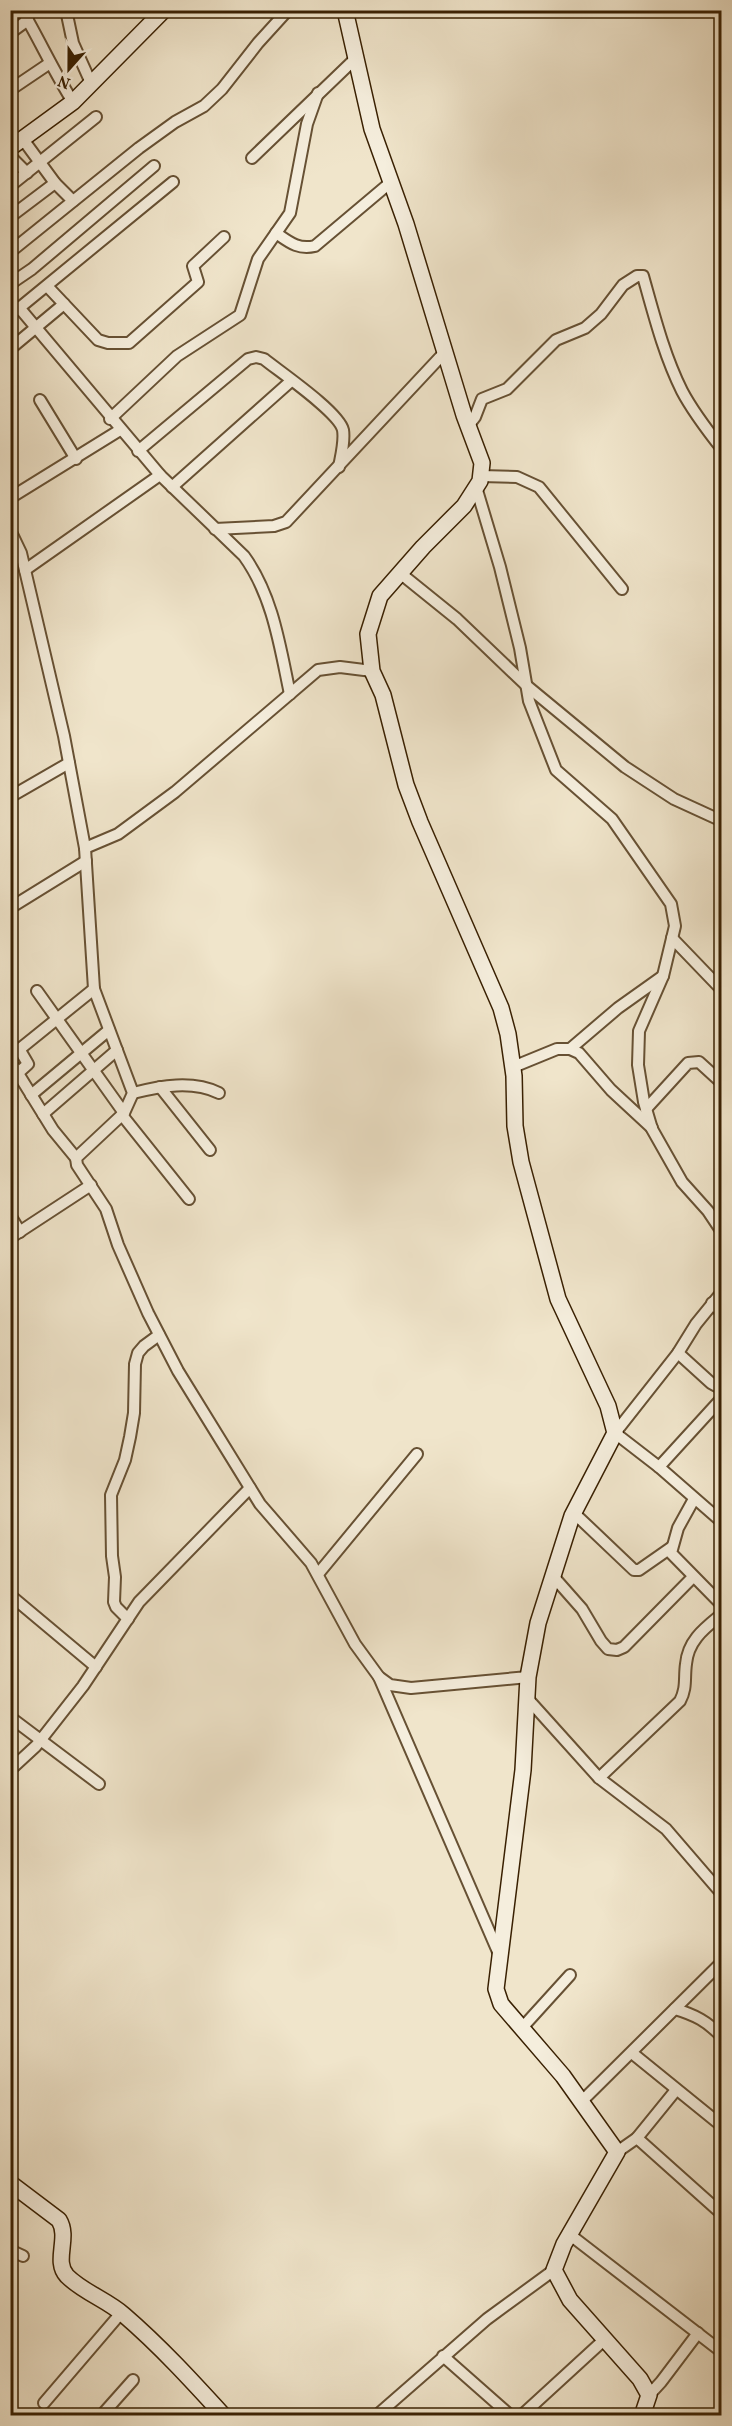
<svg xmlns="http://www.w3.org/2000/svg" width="732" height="2426" font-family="Vollkorn,serif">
<rect width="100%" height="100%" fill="#f0e5cb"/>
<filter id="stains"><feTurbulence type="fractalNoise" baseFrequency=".00333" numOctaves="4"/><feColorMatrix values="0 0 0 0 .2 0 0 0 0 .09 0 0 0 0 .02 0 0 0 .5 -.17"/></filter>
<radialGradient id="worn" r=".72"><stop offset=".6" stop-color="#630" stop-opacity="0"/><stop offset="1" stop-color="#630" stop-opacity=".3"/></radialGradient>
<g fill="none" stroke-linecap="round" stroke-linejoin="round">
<defs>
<g id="street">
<path d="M22,10C40,41 54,72 73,102"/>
<path d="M66,10L73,43L91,83"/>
<path d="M10,33L28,20"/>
<path d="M10,90L50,63"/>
<path d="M22,138L55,183L73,201"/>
<path d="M10,156L27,173"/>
<path d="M252,158L356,58"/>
<path d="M10,186L96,117"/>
<path d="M10,217L55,183"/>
<path d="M276,233C289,242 298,250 315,246L391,182"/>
<path d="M10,252L139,148L175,122L204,106L222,89L258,43L288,10"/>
<path d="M10,284L32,269L154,166"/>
<path d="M47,286L98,340L108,343H129L198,282L193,266L224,237"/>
<path d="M10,306L22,311L160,475L244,556C273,596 280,647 290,694"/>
<path d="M18,309L173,182"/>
<path d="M10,349L64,304"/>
<path d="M40,400L76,459"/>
<path d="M110,419L177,356L240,315L258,259L290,213L307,124L318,93"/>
<path d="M468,426L475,417L482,399L507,389L556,340L585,328L601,314L623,285L637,276H643C654,315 664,355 682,391C693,412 707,430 722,449"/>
<path d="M138,451L248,359L256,357L264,359C280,372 339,412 343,430C345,441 341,456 339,467"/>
<path d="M481,476L517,477L539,487L622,589"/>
<path d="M172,487L291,381"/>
<path d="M476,487L500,567L520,648L529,701L556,770L612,819L671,904L675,926L663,976L639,1031L638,1065L644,1102L652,1129L682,1182L708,1211L722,1232"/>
<path d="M10,498L120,430"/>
<path d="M215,529L274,526L286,522L445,352"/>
<path d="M10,530L21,553L64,736L85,848L94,989L133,1093L124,1113L76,1158L77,1165L106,1209L118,1245L148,1313L178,1371L260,1504L311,1563L355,1644L379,1677L390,1685L411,1688L528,1677"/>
<path d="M25,570L160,475"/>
<path d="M400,573L457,619L527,686L625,767L674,799L722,821"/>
<path d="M10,797L69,763"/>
<path d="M85,848L118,834L175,792L318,670L340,667L372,671"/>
<path d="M10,908L86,861"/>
<path d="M672,938L722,990"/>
<path d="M37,991L124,1113"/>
<path d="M570,1049L618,1008L663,976"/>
<path d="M513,1067L557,1049H570L579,1053L611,1090L652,1128"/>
<path d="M10,1069L14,1067L53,1130L76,1158"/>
<path d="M18,1073L28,1064L21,1052V1048L94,989"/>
<path d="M160,1087L210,1150"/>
<path d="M133,1093C161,1086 192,1080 219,1093"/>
<path d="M31,1095L109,1030"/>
<path d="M646,1109L688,1063L699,1062L722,1083"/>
<path d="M43,1114L117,1050"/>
<path d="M122,1115L189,1199"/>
<path d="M10,1215L20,1232"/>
<path d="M10,1238L91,1185"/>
<path d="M722,1292L696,1324L678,1353L615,1433L659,1467L722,1522"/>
<path d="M712,1303L722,1313"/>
<path d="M678,1353L711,1383L722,1389"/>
<path d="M659,1467L722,1398"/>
<path d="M694,1499L678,1528L671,1553L722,1605"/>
<path d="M574,1513L634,1570H639L672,1547"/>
<path d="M318,1574L417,1454"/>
<path d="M552,1575L582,1609L601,1641L608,1649L617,1650L624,1647L693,1577"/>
<path d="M10,1595L96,1667"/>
<path d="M128,1619L116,1607L114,1602L115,1577L112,1556L111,1495L125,1460L130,1437L134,1413L135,1364L138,1353L144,1346L159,1335"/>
<path d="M379,1677L499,1954"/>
<path d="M527,1698L599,1778L666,1829L722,1894"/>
<path d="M10,1717L99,1784"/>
<path d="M10,1770L36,1746L83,1686L139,1602L250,1488"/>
<path d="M599,1778L680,1701C687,1688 684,1678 686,1664C688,1640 705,1628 722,1614"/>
<path d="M675,2009C695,2015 707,2021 722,2037"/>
<path d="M521,2029L570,1975"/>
<path d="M632,2053L722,2126"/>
<path d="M581,2102L722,1962"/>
<path d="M637,2138L676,2090"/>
<path d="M617,2152L637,2138L722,2214"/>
<path d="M569,2234L722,2352"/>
<path d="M10,2250L23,2256"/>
<path d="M443,2356L511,2416"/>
<path d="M649,2395L661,2382L698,2333"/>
<path d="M44,2403L121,2313"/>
<path d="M101,2416L133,2380"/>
<path d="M376,2416L487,2319L554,2270"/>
<path d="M521,2416L605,2339"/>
</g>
<g id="secondary">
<path d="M345,10L372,129L406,224L464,415L482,463L480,481L464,506L423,547L380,596L368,634L372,671L383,695L406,785L420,822L501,1008L508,1034L514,1076L515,1126L521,1162L558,1299L608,1406L615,1433L572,1516L538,1623L528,1677L523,1770L496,1989L501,2004L563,2076L617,2152L564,2244L554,2270L570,2300L640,2379L649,2395L642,2416"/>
<path d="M10,148L73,102L164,10"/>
<path d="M10,2183L59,2220C70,2238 53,2261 67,2276C83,2292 107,2300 124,2315C160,2346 192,2381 224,2416"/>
</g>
</defs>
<use href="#street" stroke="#675134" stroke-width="14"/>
<use href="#secondary" stroke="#392002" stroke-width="18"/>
<use href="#street" stroke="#f5eedd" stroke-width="10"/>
<use href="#secondary" stroke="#f5eedd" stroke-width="15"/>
</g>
<rect width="732" height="2426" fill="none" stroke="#f0e5cb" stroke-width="36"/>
<rect x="12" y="12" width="708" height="2402" fill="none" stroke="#392002" stroke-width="3"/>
<rect x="18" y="18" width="696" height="2390" fill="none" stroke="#392002" stroke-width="1.5"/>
<g transform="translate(69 69) rotate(201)" stroke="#f5eedd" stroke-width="4.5" paint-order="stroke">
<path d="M0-4.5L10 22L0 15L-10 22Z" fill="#392002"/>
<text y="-9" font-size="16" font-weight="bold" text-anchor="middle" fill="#392002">N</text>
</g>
<rect width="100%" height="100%" filter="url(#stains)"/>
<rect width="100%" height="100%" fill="url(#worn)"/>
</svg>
